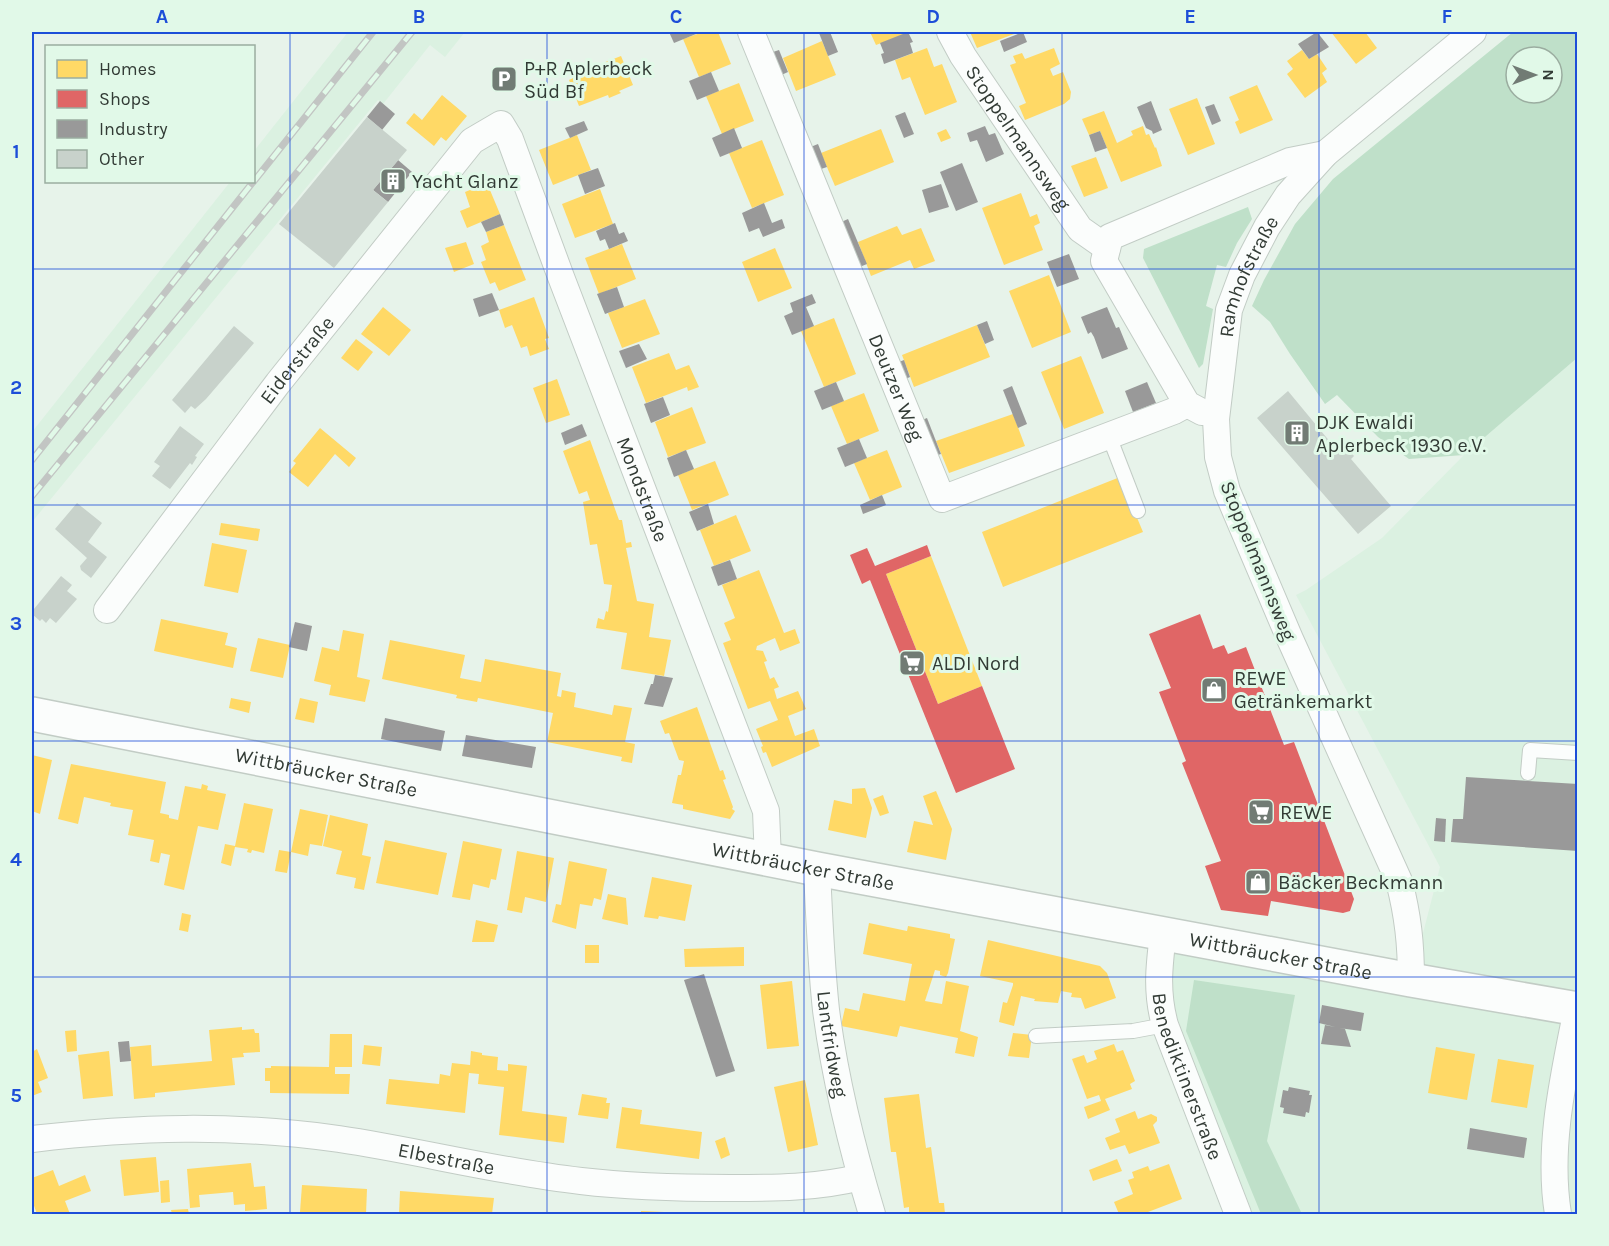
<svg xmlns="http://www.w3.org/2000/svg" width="1609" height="1246" font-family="Karla,sans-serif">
<rect width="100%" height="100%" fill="#e7f3ea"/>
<g fill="#dbf1e1">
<path d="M348,32H465L445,57L430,45L383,104L378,100L32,522V432L230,182H254V151Z"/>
<path d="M1577,358V1214H1238L1165,1025L1163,934L1411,980L1440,867L1296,595L1306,590L1382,538L1464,455Z"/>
</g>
<g fill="#bfe0c9" fill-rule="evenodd">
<path d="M1513,32H1577V358L1464,455L1409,459L1378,437L1337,395L1325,404L1290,354L1270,322L1252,306L1264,280L1295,224L1333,179ZM1516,57H1552V93H1516Z"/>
<path d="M1248,207L1252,219L1237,243L1226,267L1217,265L1206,306L1213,309L1203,364L1199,368L1143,258L1144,249Z"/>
<path d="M1194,980L1295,995L1267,1141L1302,1214H1261L1186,1031Z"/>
</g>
<g fill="#ffd966">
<path d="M703,32H718L731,64L699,77L683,39Z"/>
<path d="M870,32H910L876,45Z"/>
<path d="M970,32H1019L977,48Z"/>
<path d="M1331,32H1365L1377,48L1356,64Z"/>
<path d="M822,41L836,75L796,91L783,58Z"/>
<path d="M927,48L934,67L942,64L957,102L925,115L910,77L902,80L895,60Z"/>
<path d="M1054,48L1060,64L1050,69L1053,76L1063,72L1071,92L1070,99L1064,104L1025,120L1019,106L1026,103L1010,65L1016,63L1013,56L1022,53L1025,59Z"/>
<path d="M1302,50L1309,59L1317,54L1327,69L1322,73L1327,82L1305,98L1287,74L1293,69L1287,61Z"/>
<path d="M621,56L633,85L619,91L621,93L609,98L608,95L579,106L569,80L586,72L585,70Z"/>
<path d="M739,83L754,121L722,134L706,96Z"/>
<path d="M1257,85L1273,120L1240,134L1235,122L1239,120L1229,97Z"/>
<path d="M442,95L467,116L446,141L441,137L434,146L406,123L414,113L422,120Z"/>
<path d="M1197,98L1215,144L1188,155L1169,109Z"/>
<path d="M1104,111L1117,143L1133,135L1131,131L1143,126L1146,135L1149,134L1155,148L1156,147L1162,166L1121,182L1100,131L1089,135L1082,119Z"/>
<path d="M881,129L894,162L835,186L821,153Z"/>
<path d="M946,129L951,138L941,142L937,133Z"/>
<path d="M577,135L591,170L553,185L539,150Z"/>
<path d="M762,140L784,195L752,208L729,153Z"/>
<path d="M1096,157L1108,188L1084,197L1071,166Z"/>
<path d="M487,183L500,214L467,228L460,211L470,207L465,192Z"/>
<path d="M600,189L613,224L575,238L562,204Z"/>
<path d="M1021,193L1030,217L1037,214L1040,223L1034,226L1043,250L1004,265L982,208Z"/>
<path d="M504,225L526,280L499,291L495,282L490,284L481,262L486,260L481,246L489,242L486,232Z"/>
<path d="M897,226L902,235L921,228L935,261L914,269L910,260L871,276L858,242Z"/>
<path d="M466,242L474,264L454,272L445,248Z"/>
<path d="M622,244L636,279L599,294L585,258Z"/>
<path d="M775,248L792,288L758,302L742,262Z"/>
<path d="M1049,275L1071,332L1032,348L1009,291Z"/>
<path d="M534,297L549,338L545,339L549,349L530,356L527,346L521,348L512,325L505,328L499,310Z"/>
<path d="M645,299L660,334L622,348L608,313Z"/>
<path d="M383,307L411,330L389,356L361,334Z"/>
<path d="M834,318L856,374L824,387L801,331Z"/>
<path d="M977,325L990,357L914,387L902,355Z"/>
<path d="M356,339L373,352L358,371L341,358Z"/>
<path d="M669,353L676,370L689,365L699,387L688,391L687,387L646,403L632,367Z"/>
<path d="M1081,356L1104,413L1064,429L1041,372Z"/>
<path d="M557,379L570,415L546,423L533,388Z"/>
<path d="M864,393L879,431L847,444L831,406Z"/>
<path d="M692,407L706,443L668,457L655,422Z"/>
<path d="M1013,414L1025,446L949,473L936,441Z"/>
<path d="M320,428L356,458L349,467L335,454L308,487L289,472L296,463L293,461Z"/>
<path d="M590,440L619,520H622L626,543L631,542L632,547L626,548L637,601L654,604L649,637L671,640L664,676L621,669L627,633L596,628L598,618L604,620L606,611L608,612L612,585L604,584L597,544L590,545L583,502L590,500L587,491L579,494L563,451Z"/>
<path d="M887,450L902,487L870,500L854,463Z"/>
<path d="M715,461L729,495L692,510L678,475Z"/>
<path d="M1120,477L1143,532L1003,587L982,532Z"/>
<path d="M736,515L751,551L714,566L700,530Z"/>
<path d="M221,523L260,529L258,541L219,535Z"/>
<path d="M212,543L247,550L238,593L204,586Z"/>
<path d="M931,556L982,686L938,704L886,574Z"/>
<path d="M759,570L784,633L795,629L800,643L780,651L775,638L757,646L756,650L763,651L767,661L764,662L770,679L774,677L779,687L774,689L777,699L798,691L806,709L788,716L795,736L814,729L820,746L772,767L766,752L763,753L761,747L763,746L756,729L778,720L770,701L748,709L723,643L731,640L724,623L735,618L722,585Z"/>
<path d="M161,619L228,633L225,645L237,648L233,668L154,651Z"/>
<path d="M343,630L364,634L357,677L370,680L365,702L329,695L331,685L314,681L322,647L339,651Z"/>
<path d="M258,638L290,645L283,678L250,671Z"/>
<path d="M390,640L465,655L460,678L481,682L485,659L561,673L557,696L561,697L562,690L576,693L574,707L612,715L614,705L632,708L625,742L635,744L632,763L621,761L622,757L547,742L553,713L478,698L477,702L456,698L457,695L382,679Z"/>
<path d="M231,698L251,702L249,713L229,708Z"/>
<path d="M300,698L318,702L314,723L295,719Z"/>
<path d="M697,707L720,771L723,770L726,779L723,780L733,807L732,809L735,811L730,819L683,809V805L672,803L678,775H681L684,761L679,760L669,733L665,734L660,721Z"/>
<path d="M32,755L52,760L40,814L32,811Z"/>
<path d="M71,764L166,782L160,813L169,815V818L178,820L185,786L201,789L202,784L208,786L207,790L226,794L218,830L198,826L184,890L164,885L170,855L161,853L159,863L150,861L154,840L128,835L133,810L110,806L111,803L84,797L78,824L58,819Z"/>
<path d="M865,788L872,808L866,838L828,830L834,800L852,804V789Z"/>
<path d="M936,791L952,829L946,860L907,852L914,821L933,825L923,796Z"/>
<path d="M883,795L889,813L880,816L873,799Z"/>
<path d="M244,803L273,809L264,853L252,850L251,853L247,852L248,849L235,847L231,866L221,863L225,844L235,846Z"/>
<path d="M300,809L328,815L322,846L310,844L308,856L291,852Z"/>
<path d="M330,815L368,824L362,855L371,857L364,890L354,888L356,878L336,874L342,851L323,846Z"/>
<path d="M385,840L447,853L438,895L376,883Z"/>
<path d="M463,841L502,849L496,880L491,879L489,888L473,884L470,900L452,897Z"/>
<path d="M279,850L291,852L287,873L275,871Z"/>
<path d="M517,851L554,858L546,902L525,897L522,913L507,910Z"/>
<path d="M569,861L607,869L601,900L594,898L592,906L580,904L576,929L552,922L556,904L561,905Z"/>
<path d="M652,877L692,885L685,921L659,916L658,919L644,917Z"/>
<path d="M608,894L626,898L628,925L602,919Z"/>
<path d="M182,913L191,915L188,932L179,930Z"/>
<path d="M476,920L498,925L494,942H472Z"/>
<path d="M869,923L907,931L908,926L950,934V938L955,939L948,973L946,977L940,975V971L935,970L925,1001L942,1004L946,981L969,986L960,1031L978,1037L974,1057L955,1053L958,1038L900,1026L897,1037L841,1026L845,1008L859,1011L863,993L905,1001L912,964L863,954Z"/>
<path d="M988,940L1100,966L1107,973L1116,998L1085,1009L1081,998L1071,997L1072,993L1061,991L1058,1003L1034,1001L1035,999L1021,996L1014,1026L999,1022L1003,1002L1007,1003L1013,985V983L980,976Z"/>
<rect x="585" y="945" width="14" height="18"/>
<path d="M744,947V966L685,967L684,949Z"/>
<path d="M792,981L799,1046L767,1049L760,985Z"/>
<path d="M242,1027V1030L254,1029L255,1033H259L260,1052L243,1053L244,1057L232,1058L235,1085L155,1093V1097L134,1099L130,1047L151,1045L152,1066L212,1061L209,1030Z"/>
<path d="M76,1030L77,1051L67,1052L65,1031Z"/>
<path d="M1013,1033L1032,1035L1029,1058L1008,1056Z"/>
<path d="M330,1034H352V1067H335V1074H350L349,1094L270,1093V1081H265V1068H271V1066L329,1067Z"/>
<path d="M1114,1044L1117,1052L1123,1050L1135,1081L1130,1084L1132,1089L1105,1099L1110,1110L1088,1119L1084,1107L1101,1101L1099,1095L1087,1099L1072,1059L1084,1055L1087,1063L1097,1059L1094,1051Z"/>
<path d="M364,1045L382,1047L380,1066L362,1064Z"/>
<path d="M1436,1047L1475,1054L1467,1100L1428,1093Z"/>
<path d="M37,1049L48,1078L38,1082L42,1092L32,1096V1052Z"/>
<path d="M109,1051L113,1096L83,1099L78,1055Z"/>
<path d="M471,1051L482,1053V1055L498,1057L497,1070L508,1071V1064L527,1066L522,1111L567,1117L564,1143L499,1135L504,1087L478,1084L479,1074L469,1073L465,1113L386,1104L389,1079L439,1084L440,1074L450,1076L452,1063L470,1065Z"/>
<path d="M1498,1059L1534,1065L1527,1108L1491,1102Z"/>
<path d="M805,1080L818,1145L788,1152L774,1087Z"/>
<path d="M582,1094L607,1098L606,1103H610L608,1119L578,1115Z"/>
<path d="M919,1094L926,1148L931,1147L939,1203H944L945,1214H909V1207L904,1208L896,1152H891L884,1098Z"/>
<path d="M622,1107L642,1110L640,1124L702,1132L699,1159L616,1148Z"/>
<path d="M1135,1111L1138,1119L1151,1114L1157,1117V1121L1153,1125L1160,1143L1129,1154L1125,1145L1110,1150L1105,1138L1120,1132L1115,1119Z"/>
<path d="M725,1137L730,1155L721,1159L715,1141Z"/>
<path d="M156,1157L159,1192L124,1196L120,1160Z"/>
<path d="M1117,1159L1122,1171L1093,1181L1089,1170Z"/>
<path d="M251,1163L254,1187L265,1186L267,1209L245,1211V1204L234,1205L233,1192L199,1195L200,1207L190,1208L187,1169Z"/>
<path d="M1169,1164L1182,1199L1148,1212V1214H1119L1114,1202L1133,1194L1128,1180L1134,1178L1132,1172L1148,1166L1150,1171Z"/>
<path d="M53,1170L59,1186L85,1175L91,1191L65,1201L70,1214H37L32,1200V1178Z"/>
<path d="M169,1180L170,1202L161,1203L160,1181Z"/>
<path d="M302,1185L367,1189L366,1214L300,1212Z"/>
<path d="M400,1191L494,1198L492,1214H399Z"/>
<path d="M188,1209L189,1214H172L171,1210Z"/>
<path d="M641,1211L664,1212V1214H641Z"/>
<rect x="529" y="1212" width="25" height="2"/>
</g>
<g fill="#e06666">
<path d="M927,545L931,556L886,574L938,704L982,686L1015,769L956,793L870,580L862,584L850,555L867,548L875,566Z"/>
<path d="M1200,614L1213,649L1224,645L1228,654L1246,647L1284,745L1294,742L1354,899L1350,911L1343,913L1271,901L1268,916L1221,910L1205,866L1221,861L1182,763L1186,761L1159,692L1171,688L1149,634Z"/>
</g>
<g fill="#999">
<path d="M669,32H695L696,34L674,43Z"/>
<path d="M824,32H830L838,52L828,56L819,33Z"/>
<path d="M908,32L913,42L910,43L913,53L884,64L881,54L884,53L880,43Z"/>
<path d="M1023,32L1027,42L1004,52L1000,41Z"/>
<path d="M1317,32L1329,47L1309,59L1298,44Z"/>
<path d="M779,50L788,72L779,76L770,53Z"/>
<path d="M711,72L719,91L697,100L689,81Z"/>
<path d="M380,101L395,114L382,130L367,117Z"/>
<path d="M1151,101L1162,130L1153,134L1152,131L1146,128L1137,107Z"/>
<path d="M1214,104L1221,121L1212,125L1205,107Z"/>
<path d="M905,112L914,134L904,138L895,116Z"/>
<path d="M584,121L588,130L570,138L565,128Z"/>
<path d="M985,126L989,135L995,133L1004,154L986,162L977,140L970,142L967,133Z"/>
<path d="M734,128L742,148L720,157L712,138Z"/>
<path d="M1100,131L1107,148L1095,152L1089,135Z"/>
<path d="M818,144L827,167L818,170L808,148Z"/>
<path d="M398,160L412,172L388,202L373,190Z"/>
<path d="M962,163L978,202L956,211L940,172Z"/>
<path d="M598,168L605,186L585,194L578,175Z"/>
<path d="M941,184L949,207L929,213L922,190Z"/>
<path d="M764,203L772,223L782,219L785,228L763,237L759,228L749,232L742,213Z"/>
<path d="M500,214L504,225L486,232L481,222Z"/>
<path d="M848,219L867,264L857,268L839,223Z"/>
<path d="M615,223L619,234L624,232L628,241L609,249L605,239L600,241L596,231Z"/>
<path d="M1069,254L1079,279L1057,287L1047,262Z"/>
<path d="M617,287L624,307L605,314L597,294Z"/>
<path d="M492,293L499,310L479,317L473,299Z"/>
<path d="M812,294L816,303L806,307L814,326L792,335L784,316L793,312L790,303Z"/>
<path d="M1107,307L1116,328L1119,327L1128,349L1102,359L1094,337L1091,332L1088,334L1081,317Z"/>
<path d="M987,321L994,340L985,344L977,325Z"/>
<path d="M639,344L647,359L626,368L619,351Z"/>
<path d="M904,360L910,377L901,381L894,364Z"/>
<path d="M836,382L844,401L822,410L814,391Z"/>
<path d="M1147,382L1156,403L1133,412L1125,391Z"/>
<path d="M1012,386L1027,424L1018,428L1003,390Z"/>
<path d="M663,397L670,415L651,423L644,404Z"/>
<path d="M927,418L941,454L931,457L917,422Z"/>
<path d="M582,424L587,436L565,445L561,433Z"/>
<path d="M859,439L867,458L845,467L837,448Z"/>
<path d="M686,450L694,469L674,477L667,458Z"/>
<path d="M882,495L886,505L863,514L860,505Z"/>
<path d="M708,504L714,524L697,531L689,512Z"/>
<path d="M730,560L737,579L718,586L711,567Z"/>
<path d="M295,622L312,626L307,651L289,647Z"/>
<path d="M655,675L673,678L663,707L644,704L651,684H653Z"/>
<path d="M385,718L445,731L441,751L381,739Z"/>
<path d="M466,735L536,747L532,768L462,756Z"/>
<path d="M1466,777L1578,784V851L1451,842L1453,819H1463Z"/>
<path d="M1436,818L1446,819L1445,842L1434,841Z"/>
<path d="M704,974L735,1071L716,1077L684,980Z"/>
<path d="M1322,1005L1364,1013L1361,1031L1339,1028L1345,1029L1351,1047L1321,1044L1325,1025L1335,1027L1319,1023Z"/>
<path d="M129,1041L131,1061L120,1062L118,1042Z"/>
<path d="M1289,1087L1310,1091L1309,1095H1312L1309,1113L1306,1112L1305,1117L1283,1113L1284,1108L1280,1107L1283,1090L1288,1091Z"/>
<path d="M1470,1128L1527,1138L1524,1158L1467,1149Z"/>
</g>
<g fill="#c8d2cb">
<path d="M367,117L407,150L373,190L388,202L334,268L279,224Z"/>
<path d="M234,326L254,343L206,399L195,409L191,406L185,413L172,400Z"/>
<path d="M1288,391L1336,449L1343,443L1354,456L1351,459L1391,506L1358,534L1257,418Z"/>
<path d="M180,426L204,444L195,456L197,457L192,465L190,463L170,489L152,476L160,466L154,462Z"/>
<path d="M77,503L102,523L88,542L107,557L91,578L81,570L80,566L87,558L55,529Z"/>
<path d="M61,576L72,585L67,591L77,599L56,623L50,618L46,623L42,619L40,621L32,614L34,609Z"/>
</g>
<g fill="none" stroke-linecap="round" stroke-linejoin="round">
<defs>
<g id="service">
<path d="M1109,436L1138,511"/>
<path d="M1528,773L1530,750L1578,753"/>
<path d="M1036,1036L1133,1031L1165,1025"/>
</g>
<g id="minor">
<path id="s1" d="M751,32L942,499L1174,411L1187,404"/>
<path id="s2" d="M950,32L963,56L1080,229L1107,248"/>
<path d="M1202,412L1187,404L1104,261L1110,237L1290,161L1325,154"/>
<path id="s3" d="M107,610L278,383L472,141L501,124L510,139L561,277L766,811L768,860"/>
<path id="s4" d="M817,869C819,916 821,964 826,1010C835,1079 852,1148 872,1214"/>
<path id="s5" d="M1163,934C1159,967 1156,992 1165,1025L1238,1214"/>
<path id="s6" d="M1411,980C1411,944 1408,916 1399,881L1290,639L1227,491L1218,457L1216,419L1229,310L1242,275L1267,227L1288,195L1325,154L1473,32"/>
<path id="s7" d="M32,1139C135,1127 235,1124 339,1139C420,1151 499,1172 581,1181C631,1187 680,1188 730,1188C774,1188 818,1188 861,1177"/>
<path d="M1558,1214C1547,1146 1564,1075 1577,1009"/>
</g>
<g id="secondary">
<path id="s8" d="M32,714L817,869L1411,980L1578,1009"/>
</g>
</defs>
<use href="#service" stroke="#c2ccc5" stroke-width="16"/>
<use href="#minor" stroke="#c2ccc5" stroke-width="28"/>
<use href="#secondary" stroke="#c2ccc5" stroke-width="36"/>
<use href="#service" stroke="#fbfdfc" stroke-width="14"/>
<use href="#minor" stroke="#fbfdfc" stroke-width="26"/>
<use href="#secondary" stroke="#fbfdfc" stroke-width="33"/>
<defs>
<g id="rail">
<path d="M254,181L373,32"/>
<path d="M32,460L253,182"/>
<path d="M32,496L412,32"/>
</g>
</defs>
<use href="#rail" stroke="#c2c5c3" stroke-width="7"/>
<use href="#rail" stroke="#e1f9e8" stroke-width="4.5" stroke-dasharray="14" stroke-linecap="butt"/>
</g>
<path fill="none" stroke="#1d4ed8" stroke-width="1.5" stroke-opacity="0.55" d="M290,32V1214M547,32V1214M804,32V1214M1062,32V1214M1319,32V1214M32,269H1578M32,505H1578M32,741H1578M32,977H1578"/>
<defs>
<symbol id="parking-square" viewBox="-11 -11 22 22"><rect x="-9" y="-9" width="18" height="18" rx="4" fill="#717b74" stroke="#e1f9e8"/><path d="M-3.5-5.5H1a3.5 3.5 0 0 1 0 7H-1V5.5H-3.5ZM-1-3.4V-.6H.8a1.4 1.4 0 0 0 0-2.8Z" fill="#fff"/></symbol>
<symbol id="building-square" viewBox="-11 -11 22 22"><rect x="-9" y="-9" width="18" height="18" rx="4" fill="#717b74" stroke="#e1f9e8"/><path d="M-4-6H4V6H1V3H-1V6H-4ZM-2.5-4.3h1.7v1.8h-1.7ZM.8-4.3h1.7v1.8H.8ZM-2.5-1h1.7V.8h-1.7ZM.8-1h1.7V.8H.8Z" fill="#fff"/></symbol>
<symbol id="supermarket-square" viewBox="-11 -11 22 22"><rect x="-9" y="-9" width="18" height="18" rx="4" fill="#717b74" stroke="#e1f9e8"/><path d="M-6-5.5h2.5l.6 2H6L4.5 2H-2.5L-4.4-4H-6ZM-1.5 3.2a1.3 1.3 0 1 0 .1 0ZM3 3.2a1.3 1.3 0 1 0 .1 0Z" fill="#fff"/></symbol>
<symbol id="shop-square" viewBox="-11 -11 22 22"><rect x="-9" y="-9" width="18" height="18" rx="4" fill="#717b74" stroke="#e1f9e8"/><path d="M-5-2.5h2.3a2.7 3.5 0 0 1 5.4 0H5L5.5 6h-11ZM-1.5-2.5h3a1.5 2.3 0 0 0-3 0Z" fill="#fff"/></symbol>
</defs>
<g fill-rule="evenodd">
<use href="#parking-square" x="489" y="64" width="30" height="30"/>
<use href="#building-square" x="378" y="166" width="30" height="30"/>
<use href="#building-square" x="1282" y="418" width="30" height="30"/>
<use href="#supermarket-square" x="897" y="648" width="30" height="30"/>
<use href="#shop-square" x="1199" y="675" width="30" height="30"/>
<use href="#supermarket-square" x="1246" y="797" width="30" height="30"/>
<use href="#shop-square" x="1243" y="867" width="30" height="30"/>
</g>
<g text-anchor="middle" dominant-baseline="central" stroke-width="6" stroke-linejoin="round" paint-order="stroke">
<g font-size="20" fill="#323b35" stroke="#e1f9e8" text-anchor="start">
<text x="524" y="68">P+R Aplerbeck<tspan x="524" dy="23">Süd Bf</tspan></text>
<text x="412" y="181">Yacht Glanz</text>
<text x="1316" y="422">DJK Ewaldi<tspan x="1316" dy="23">Aplerbeck 1930 e.V.</tspan></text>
<text x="932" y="663">ALDI Nord</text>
<text x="1234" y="678">REWE<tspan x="1234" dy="23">Getränkemarkt</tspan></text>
<text x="1280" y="812">REWE</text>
<text x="1278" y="882">Bäcker Beckmann</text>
</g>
<g font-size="20" fill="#323b35" stroke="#e1f9e8">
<text stroke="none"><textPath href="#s2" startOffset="126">Stoppelmannsweg</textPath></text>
<text stroke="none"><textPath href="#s6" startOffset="747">Ramhofstraße</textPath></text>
<text stroke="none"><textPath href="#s3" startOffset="314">Eiderstraße</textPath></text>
<text stroke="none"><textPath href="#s1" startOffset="384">Deutzer Weg</textPath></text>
<text stroke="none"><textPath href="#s3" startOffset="1020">Mondstraße</textPath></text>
<text transform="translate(1258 561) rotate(68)">Stoppelmannsweg</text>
<text stroke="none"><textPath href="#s8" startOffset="300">Wittbräucker Straße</textPath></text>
<text stroke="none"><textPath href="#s8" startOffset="786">Wittbräucker Straße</textPath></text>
<text stroke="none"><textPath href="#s8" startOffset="1272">Wittbräucker Straße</textPath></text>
<text stroke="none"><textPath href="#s4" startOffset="176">Lantfridweg</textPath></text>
<text stroke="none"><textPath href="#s5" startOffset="147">Benediktinerstraße</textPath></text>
<text stroke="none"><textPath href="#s7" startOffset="417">Elbestraße</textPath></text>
</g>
</g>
<rect width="1609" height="1246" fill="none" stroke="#e1f9e8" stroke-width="66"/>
<rect x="45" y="45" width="210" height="138" fill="#e1f9e8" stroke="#9bada0" stroke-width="1.5"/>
<rect x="57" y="60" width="30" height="18" fill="#ffd966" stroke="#9bada0" stroke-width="1.5"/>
<text x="99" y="75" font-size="18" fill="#323b35">Homes</text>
<rect x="57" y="90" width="30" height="18" fill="#e06666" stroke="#9bada0" stroke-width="1.5"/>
<text x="99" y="105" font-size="18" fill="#323b35">Shops</text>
<rect x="57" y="120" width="30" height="18" fill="#999999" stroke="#9bada0" stroke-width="1.5"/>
<text x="99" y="135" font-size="18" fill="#323b35">Industry</text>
<rect x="57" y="150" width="30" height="18" fill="#c8d2cb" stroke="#9bada0" stroke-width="1.5"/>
<text x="99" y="165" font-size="18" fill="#323b35">Other</text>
<g transform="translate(1534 75) rotate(90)"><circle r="28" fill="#e1f9e8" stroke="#9bada0" stroke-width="1.5"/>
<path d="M0-4.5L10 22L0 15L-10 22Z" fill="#717b74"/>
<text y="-9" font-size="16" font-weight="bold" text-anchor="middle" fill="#323b35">N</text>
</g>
<rect x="33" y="33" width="1543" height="1180" fill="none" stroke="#1d4ed8" stroke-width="2"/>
<g font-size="20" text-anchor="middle" font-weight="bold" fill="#1d4ed8">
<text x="162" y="23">A</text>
<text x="419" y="23">B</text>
<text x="676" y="23">C</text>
<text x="933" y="23">D</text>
<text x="1190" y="23">E</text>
<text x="1447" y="23">F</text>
<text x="16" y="158">1</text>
<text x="16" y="394">2</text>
<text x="16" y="630">3</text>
<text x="16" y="866">4</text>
<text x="16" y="1102">5</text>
</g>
</svg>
